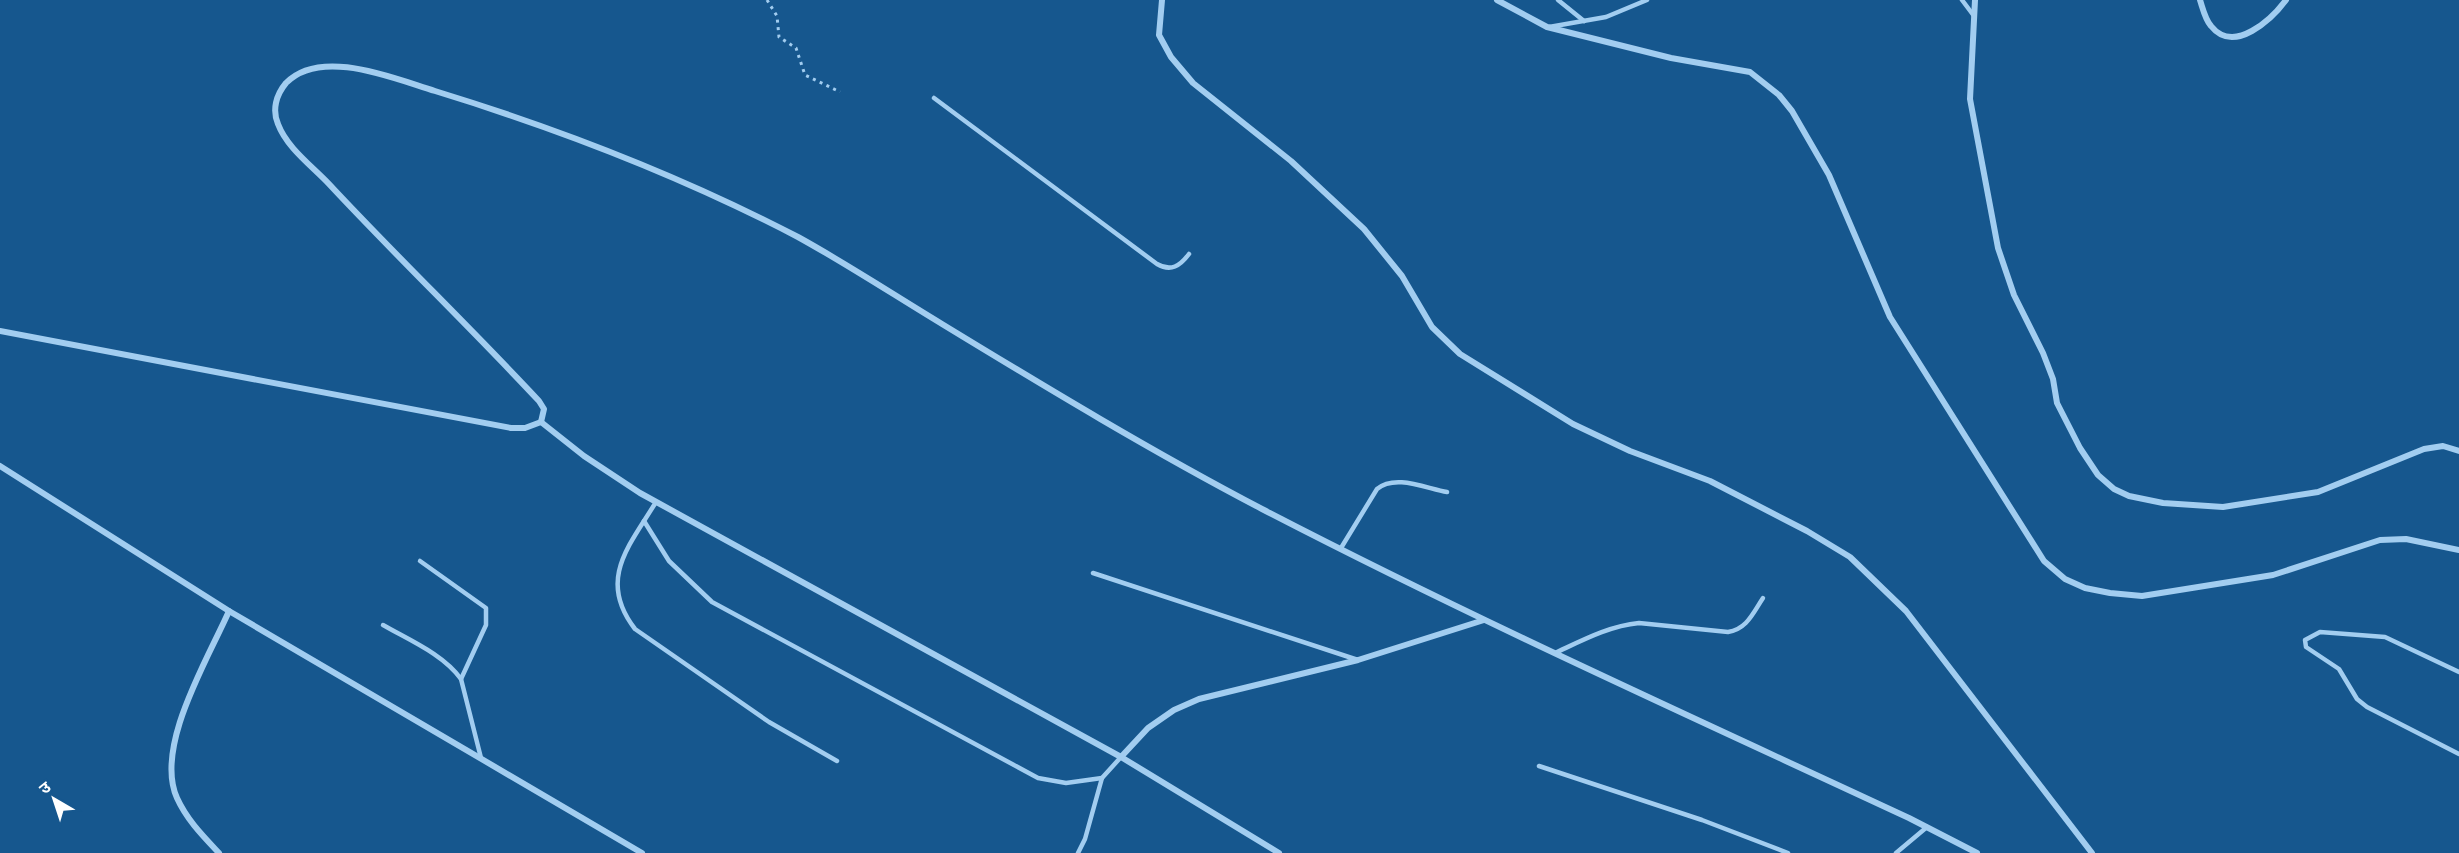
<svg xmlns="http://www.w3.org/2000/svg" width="2459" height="853" font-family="'Titillium Web','Noto Sans Devanagari',sans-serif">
<rect width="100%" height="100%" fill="#16578e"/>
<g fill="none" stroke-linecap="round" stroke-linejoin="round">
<path stroke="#a2cdf0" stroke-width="3" stroke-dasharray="3 4.5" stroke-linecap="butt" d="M767,0L777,16L779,37L796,48L805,75L840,92"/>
<g stroke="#a2cdf0" stroke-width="4.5">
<path d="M1558,0L1584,21"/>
<path d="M1962,0L1974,16"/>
<path d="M1549,27L1606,17L1647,0"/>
<path d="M934,98L1157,264C1171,272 1180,266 1189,254"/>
<path d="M656,502C629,546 597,580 635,629L769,722L837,761"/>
<path d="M644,521L669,561L712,602L1038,778L1066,783L1102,778"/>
<path d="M1341,548L1377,489C1395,474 1425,488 1447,492"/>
<path d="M420,561L486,608V625L461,679"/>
<path d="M1093,573L1358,660"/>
<path d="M383,625C409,640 443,654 461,679L481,758"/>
<path d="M1555,653C1583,640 1609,626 1639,623L1728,632C1747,629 1753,613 1763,598"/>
<path d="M2459,672L2385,637L2320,632L2305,640L2306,647L2339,669L2357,699L2367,707L2459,754"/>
<path d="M1539,766L1702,820L1788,853"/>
<path d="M1078,853L1085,839L1102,778L1121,757"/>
<path d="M1896,853L1927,827"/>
</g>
<g stroke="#a2cdf0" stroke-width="6">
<path d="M1162,0L1159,35L1171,57L1193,83L1291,161L1364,229L1402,276L1432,327L1460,354L1573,424L1630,451L1710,481L1807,531L1850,557L1906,611L2092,853"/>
<path d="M1497,0L1547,27L1671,58L1750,72L1779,95L1792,111L1829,175L1890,317L2044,561L2065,579L2085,588L2110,593L2142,596L2273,575L2380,540L2406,539L2459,550"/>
<path d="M1975,0L1970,99L1998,248L2014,295L2043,353L2053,379L2057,403L2080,448L2098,475L2114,489L2129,496L2163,503L2223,507L2318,492L2424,449L2443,446L2459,451"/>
<path d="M2200,0C2203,9 2205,19 2211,26C2234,55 2272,19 2286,0"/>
<path d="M0,331L511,428H525L541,422"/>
<path d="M541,422L544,409L539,401C470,327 397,257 329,184C312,166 287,148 278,124C272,110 276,95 286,83C321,47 395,79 435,91C559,129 683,177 798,237C847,264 894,295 942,324C1047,388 1153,452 1262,509C1474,619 1692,717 1909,818L1977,853"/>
<path d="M541,422L584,456L640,493L1121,757L1148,728L1174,710L1199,699L1358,660L1484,620"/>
<path d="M0,466L229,611L642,853"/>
<path d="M1121,757L1279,853"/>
<path d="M219,853C203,836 187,820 177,798C154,747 208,659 229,611"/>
</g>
</g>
<g transform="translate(54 799) rotate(321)" stroke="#16578e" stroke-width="4.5" paint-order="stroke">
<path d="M0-4.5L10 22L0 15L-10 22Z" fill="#ffffff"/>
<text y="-9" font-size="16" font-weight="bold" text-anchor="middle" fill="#ffffff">उ</text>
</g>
</svg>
